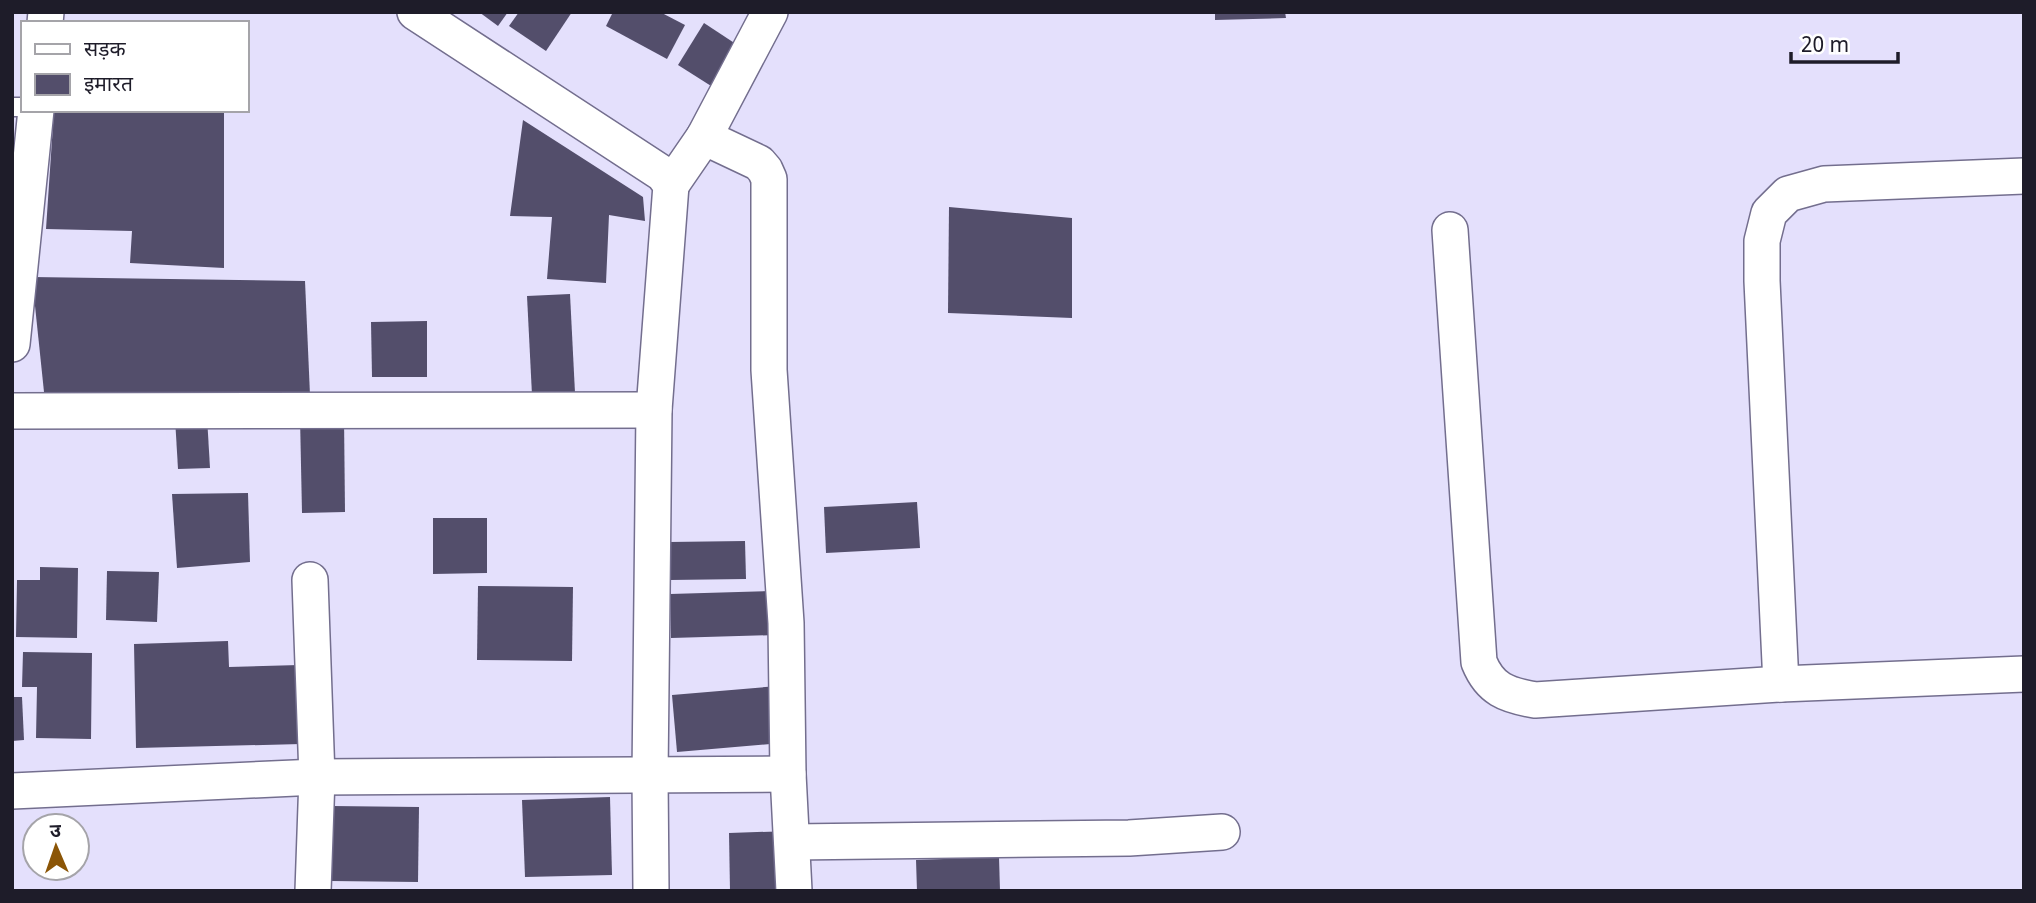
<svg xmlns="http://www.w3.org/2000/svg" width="2036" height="903" font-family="Georgia,'Noto Sans Devanagari',serif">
<rect width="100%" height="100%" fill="#e4e0fc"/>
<g fill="#534e6b">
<path d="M479,12H508L498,26Z"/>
<path d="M519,12H572L546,51L509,26Z"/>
<path d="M613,12H660L685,25L667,59L606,26Z"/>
<path d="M1215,12H1285L1286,18L1215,20Z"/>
<path d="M704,23L745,50L719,91L678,65Z"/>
<path d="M54,110H224V268L130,263L132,231L46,229Z"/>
<path d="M523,120L643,197L645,221L609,215L606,283L547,279L552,217L510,216Z"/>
<path d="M949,207L1072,218V318L948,313Z"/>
<path d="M32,277L305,281L310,395L44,392Z"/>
<path d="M570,294L575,393L532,395L527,296Z"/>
<path d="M427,321V377H372L371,322Z"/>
<path d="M344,416L345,512L302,513L300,417Z"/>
<path d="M207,417L210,468L178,469L175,418Z"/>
<path d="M248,493L250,562L177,568L172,494Z"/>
<path d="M917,502L920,548L826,553L824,507Z"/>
<path d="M433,518H487V573L433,574Z"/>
<path d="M745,541L746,579L670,580L669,542Z"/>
<path d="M40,567L78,568L77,638L16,637L17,580H40Z"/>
<path d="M107,571L159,572L157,622L106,620Z"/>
<path d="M478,586L573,587L572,661L477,660Z"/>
<path d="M774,591L775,635L671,638L670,594Z"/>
<path d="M228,641L229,667L299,665L301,744L136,748L134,644Z"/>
<path d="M23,652L92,653L91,739L36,738L37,687H22Z"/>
<path d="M778,686L782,743L677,752L672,695Z"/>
<path d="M12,697H22L24,740L12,741Z"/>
<path d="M610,797L612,875L525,877L522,800Z"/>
<path d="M332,806L419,807L418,882L331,881Z"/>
<path d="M790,831L792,891H730L729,833Z"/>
<path d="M999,857L1000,891H917L916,860Z"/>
</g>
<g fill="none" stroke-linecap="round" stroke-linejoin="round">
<defs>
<path id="lane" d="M12,107H23"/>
<g id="street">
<path d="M415,12L663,174L671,185L654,410L650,776L651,891"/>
<path d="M45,23L46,12"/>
<path d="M704,137L759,163L765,170L769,179V370L786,623L788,774L794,891"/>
<path d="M671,185L704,137L770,12"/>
<path d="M1450,230L1479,662C1490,689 1506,695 1535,700L1781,684L2024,674"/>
<path d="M12,344L36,110"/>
<path d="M12,411L654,410"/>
<path d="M310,580L317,777L313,891"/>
<path d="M1781,684L1762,281V241L1769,213L1788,194L1824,184L2024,176"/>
<path d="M12,791L317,777L788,774"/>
<path d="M792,842L1129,838L1222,832"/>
</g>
</defs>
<use href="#lane" stroke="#736e8e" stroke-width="21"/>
<use href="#street" stroke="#736e8e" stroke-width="38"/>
<use href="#lane" stroke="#fff" stroke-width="18"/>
<use href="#street" stroke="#fff" stroke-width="35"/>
</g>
<rect width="2036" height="903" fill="none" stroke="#1e1c29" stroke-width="28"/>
<rect x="21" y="21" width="228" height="91" fill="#ffffff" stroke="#a5a4a9" stroke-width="2"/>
<rect x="35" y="44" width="35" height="10" fill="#ffffff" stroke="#a5a4a9" stroke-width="2"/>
<text x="84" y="56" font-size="21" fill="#1e1c29">सड़क</text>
<rect x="35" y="74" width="35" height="21" fill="#534e6b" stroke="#a5a4a9" stroke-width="2"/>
<text x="84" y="91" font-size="21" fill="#1e1c29">इमारत</text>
<g transform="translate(56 847) rotate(358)"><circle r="33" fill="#ffffff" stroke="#a5a4a9" stroke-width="2"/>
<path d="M0-5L12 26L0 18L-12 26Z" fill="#8b5506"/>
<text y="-10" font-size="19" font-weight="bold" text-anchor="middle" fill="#1e1c29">उ</text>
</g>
<path d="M1791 52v10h107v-10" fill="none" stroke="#1e1c29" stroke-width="3.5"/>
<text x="1801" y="52" font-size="21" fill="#1e1c29" stroke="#ffffff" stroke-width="5" paint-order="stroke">20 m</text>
</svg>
